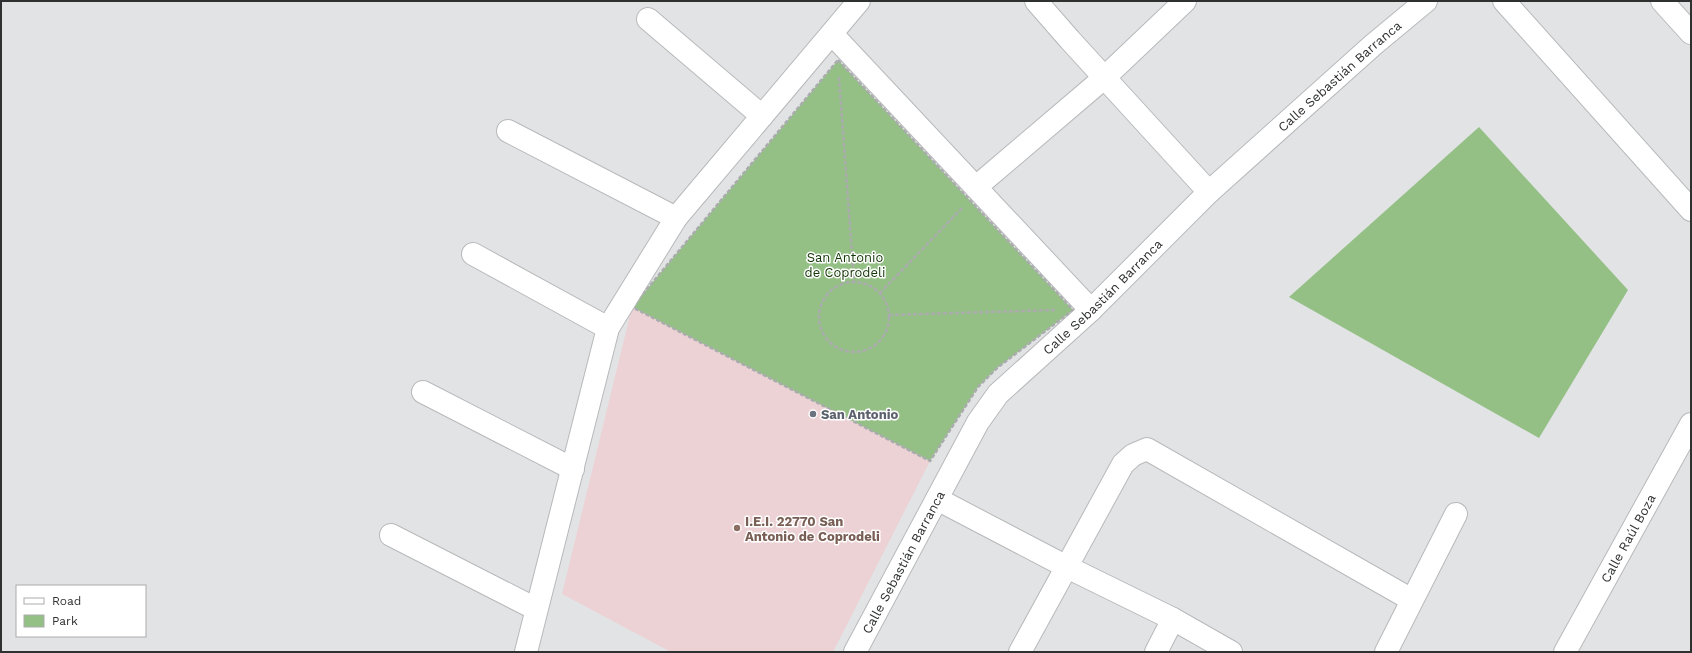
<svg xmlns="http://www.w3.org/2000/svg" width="1692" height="653" font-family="'Work Sans',sans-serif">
<rect width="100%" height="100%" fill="#e2e3e5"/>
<path fill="#ecd2d5" d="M632,307L930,461L833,652H671L562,594Z"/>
<g fill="#94c086">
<path d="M838,60L1073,310L997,368L978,387L930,461L632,307Z"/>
<path d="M1479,127L1628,290L1539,438L1289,297Z"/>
</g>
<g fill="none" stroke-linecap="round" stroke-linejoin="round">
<defs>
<g id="minor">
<path d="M1036,1L1070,40L1209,192"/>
<path d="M1504,1L1691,210"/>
<path d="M1662,1L1691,33"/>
<path d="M648,19L762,116"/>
<path d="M832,34L1091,310"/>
<path d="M508,131L676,218"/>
<path d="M976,187L1104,78L1185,1"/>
<path d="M473,254L608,328"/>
<path d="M423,392L573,469"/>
<path d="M937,499L1067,567L1173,619L1231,652"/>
<path d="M391,535L536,609"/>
<path d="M526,652L608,328L676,218L859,1"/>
<path id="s1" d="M855,652L978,422L998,394L1091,310L1209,192L1373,45L1426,1"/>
<path d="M1020,652L1123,464L1133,455L1147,449L1412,600"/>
<path d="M1156,652L1173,619"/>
<path d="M1386,652L1456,514"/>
<path id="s2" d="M1565,652L1691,424"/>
</g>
</defs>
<use href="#minor" stroke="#b7b9bb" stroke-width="24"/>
<g stroke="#aaabad" stroke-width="2.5" stroke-dasharray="4 2" stroke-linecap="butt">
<path d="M838,60L1073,310L997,368L978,387L930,461L632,307Z"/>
<path d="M839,77L854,281"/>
<circle cx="854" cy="317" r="35"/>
<path d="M880,293L962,208"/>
<path d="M889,315L1055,310"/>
</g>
<use href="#minor" stroke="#fff" stroke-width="22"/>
</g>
<circle fill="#6b7280" stroke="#fff" stroke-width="1.5" cx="813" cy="414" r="4"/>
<circle fill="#8d6e63" stroke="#fff" stroke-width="1.5" cx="737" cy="528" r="4"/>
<g text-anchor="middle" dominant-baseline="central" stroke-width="3" stroke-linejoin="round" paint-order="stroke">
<g font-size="13" fill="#2f3030" stroke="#fff">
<text stroke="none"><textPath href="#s1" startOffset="762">Calle Sebastián Barranca</textPath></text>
<text stroke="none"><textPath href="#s1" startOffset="438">Calle Sebastián Barranca</textPath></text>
<text stroke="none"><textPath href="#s2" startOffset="130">Calle Raúl Boza</textPath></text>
<text stroke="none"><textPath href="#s1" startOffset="102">Calle Sebastián Barranca</textPath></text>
</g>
<g font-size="13" fill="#133706" stroke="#fff">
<text x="845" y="257">San Antonio<tspan x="845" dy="15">de Coprodeli</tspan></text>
</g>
<g font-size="13" font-weight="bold" fill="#5b616d" stroke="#fff" text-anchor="start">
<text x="821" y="414">San Antonio</text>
</g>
<g font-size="13" font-weight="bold" fill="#785e54" stroke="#fff" text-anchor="start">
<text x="745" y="521">I.E.I. 22770 San<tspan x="745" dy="15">Antonio de Coprodeli</tspan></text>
</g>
</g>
<rect width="1692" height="653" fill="none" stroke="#2f3030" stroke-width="4"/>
<rect x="16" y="585" width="130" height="52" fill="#ffffff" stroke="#acacac"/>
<rect x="24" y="598" width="20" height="6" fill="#ffffff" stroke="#acacac"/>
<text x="52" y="605" font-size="12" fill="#2f3030">Road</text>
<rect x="24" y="615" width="20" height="12" fill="#94c086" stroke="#acacac"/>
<text x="52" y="625" font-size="12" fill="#2f3030">Park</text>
</svg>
